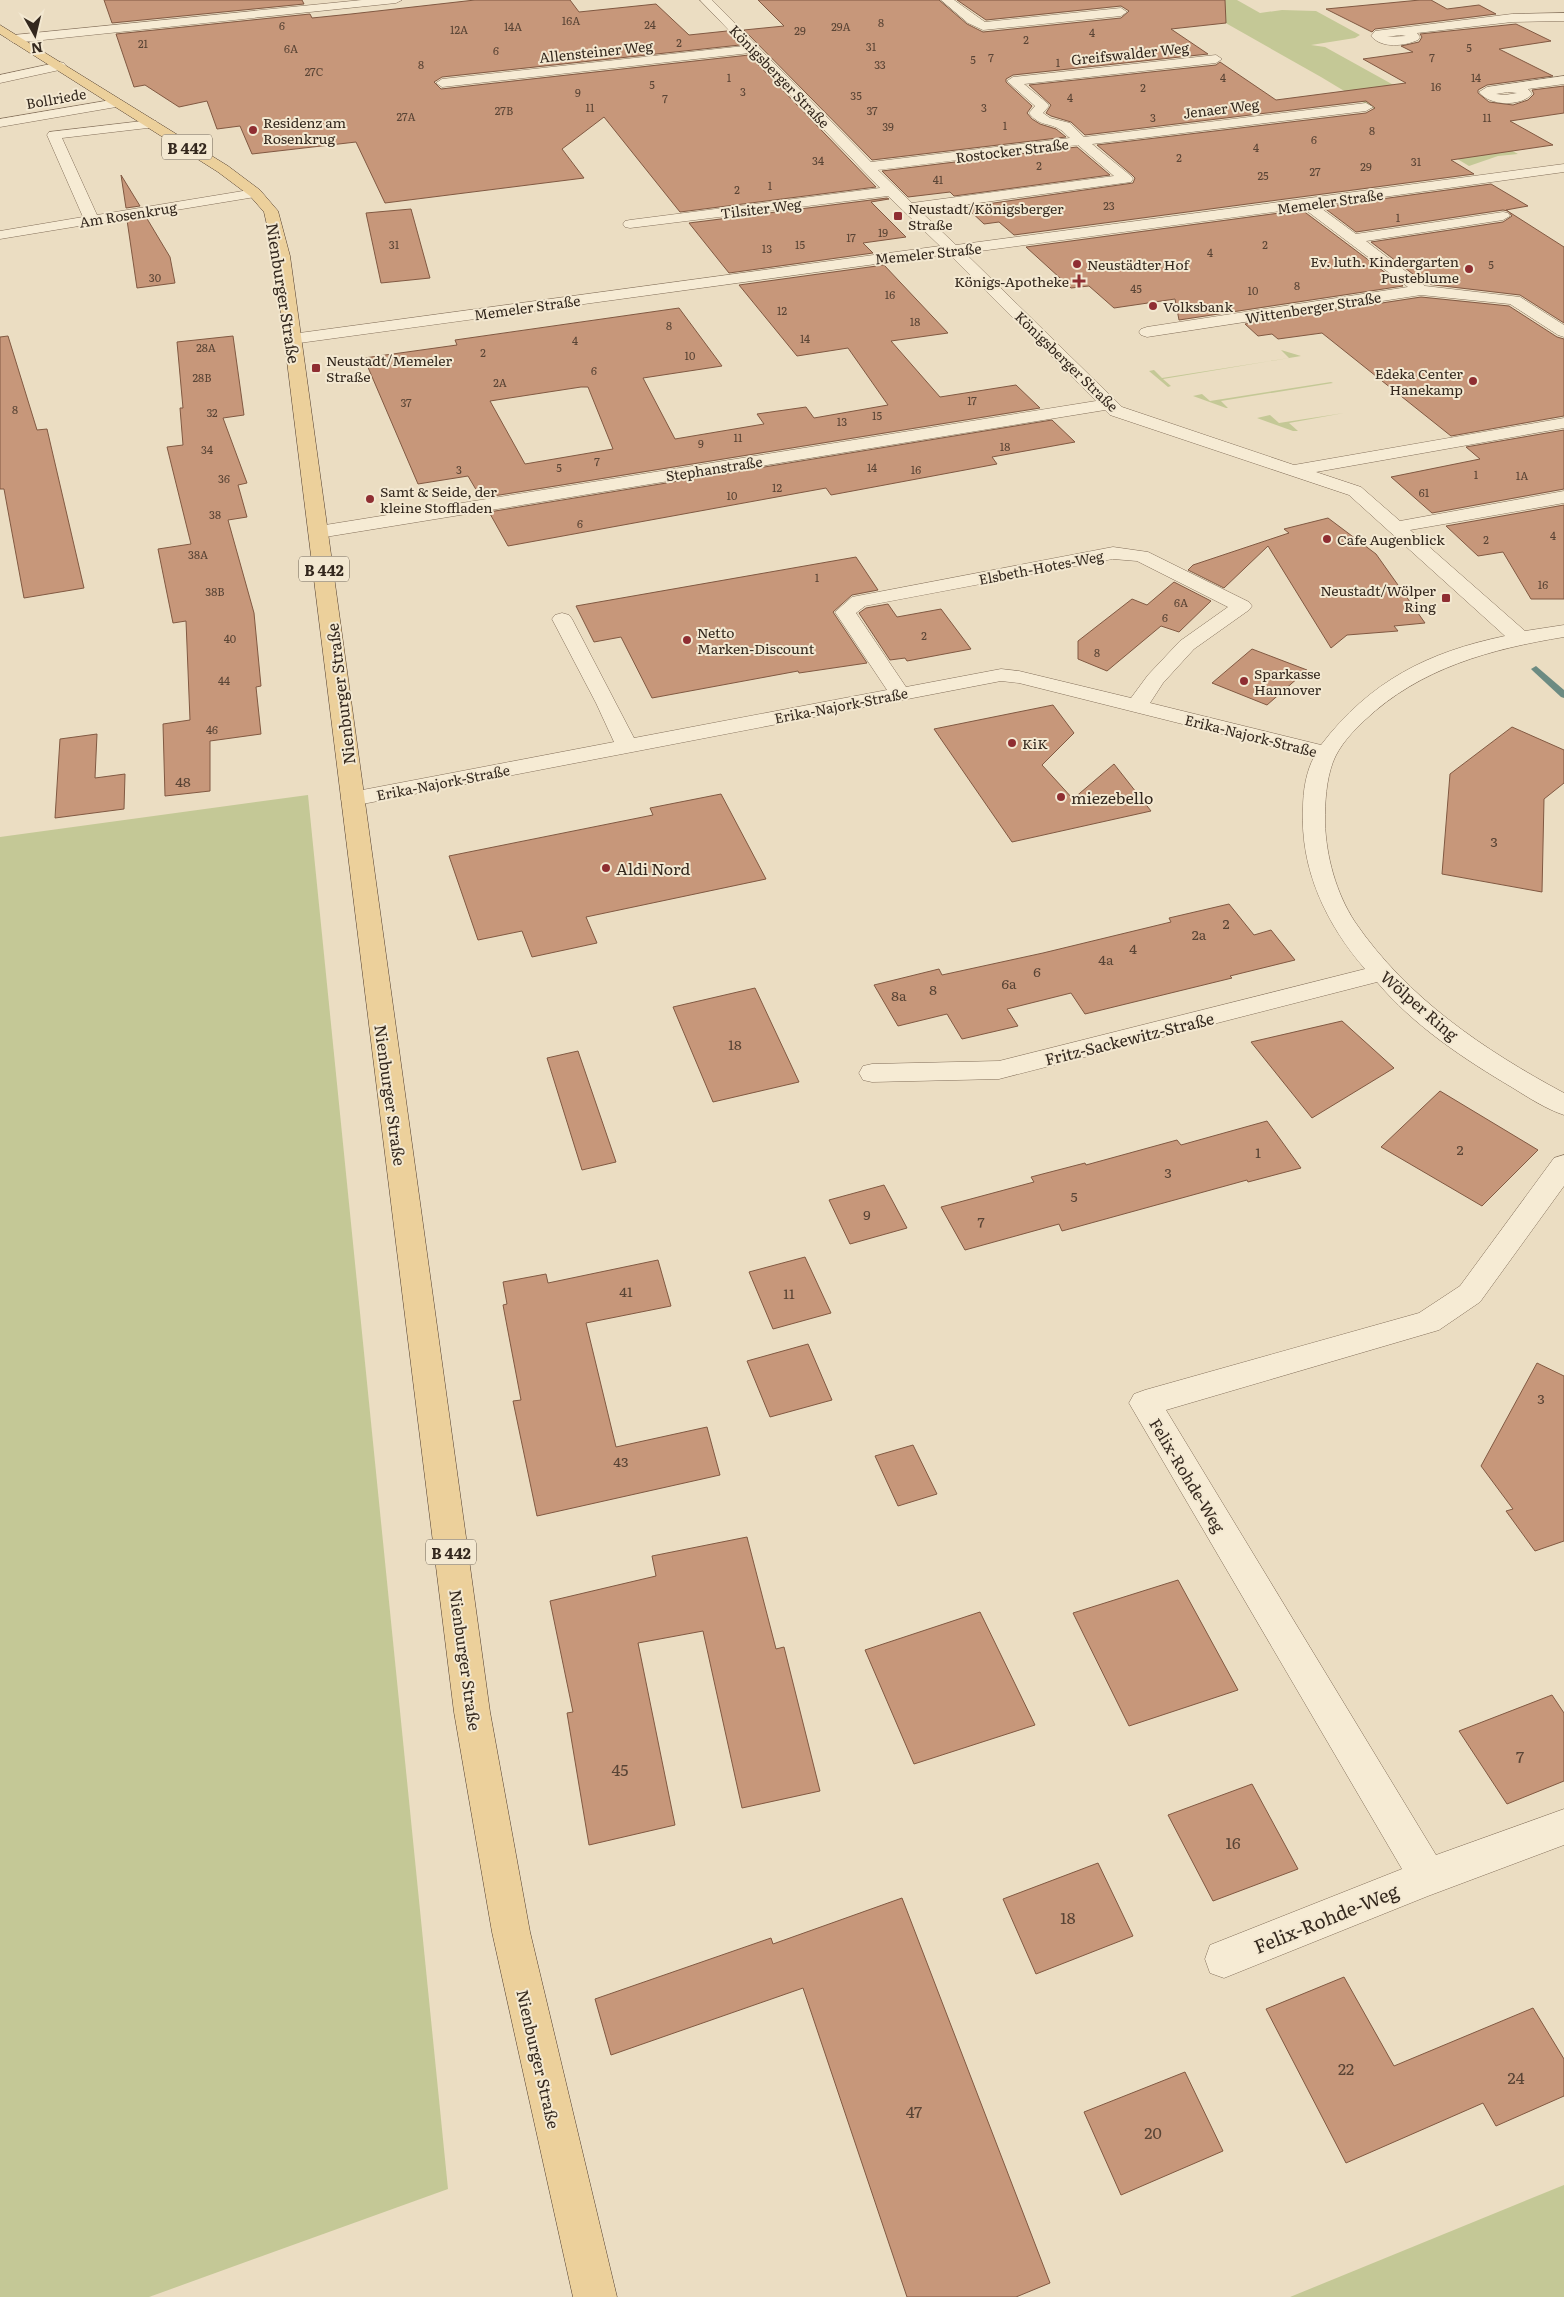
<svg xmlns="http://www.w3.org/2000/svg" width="1564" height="2297" font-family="Literata,serif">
<rect width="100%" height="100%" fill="#ebddc2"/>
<g fill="#c4c896">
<path d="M1185,0H1237L1260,13L1282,10L1316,11L1360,35L1355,38L1311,45L1325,47L1518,154L1498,156L1469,166L1321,77Z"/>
<path d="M1281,350L1301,356L1163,379L1171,386L1168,387L1149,371L1154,370L1162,378L1289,358Z"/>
<path d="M1331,382L1333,383L1221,401L1228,408H1226L1193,396L1202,394L1210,401Z"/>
<path d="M1344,413L1289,423L1298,431H1293L1257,418L1270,415L1279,423Z"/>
<path d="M308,795L448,2189L149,2297H0V837Z"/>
<path d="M1564,2185V2297H1290Z"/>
</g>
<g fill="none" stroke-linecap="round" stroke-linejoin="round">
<path fill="#6c8b82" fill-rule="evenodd" d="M1536,666L1564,690V698L1561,697L1533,671L1531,669Z"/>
</g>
<g fill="#c7977a" stroke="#815942" fill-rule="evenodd">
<path d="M104,0H302L304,4L112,23Z"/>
<path d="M475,0H570L579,12L656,4L689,35L727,31L740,45L442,77L434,82L441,89L749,55L876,187L680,212L604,117L562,149L584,178L385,203L356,142L252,154L240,126L217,129L207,101L179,107L145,85L134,87L116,34L310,14L312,18L351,14Z"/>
<path d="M758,0H939L967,24L983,32L1121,18L1129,11L1121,6L986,20L957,0H1225L1226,23L1171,29L1208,54L1013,75L1006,79V82L1032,106L1027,113L1032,119L1040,124L1056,129L1066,137L872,160L744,30L784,26Z"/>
<path d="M1420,0H1431L1447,9L1479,5L1496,14L1375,29L1372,32L1326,9Z"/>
<path d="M1516,24L1551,41L1499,49L1553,76L1487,85L1478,90V93L1489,102L1513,105L1528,100L1534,94L1532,90L1564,86V113L1510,121L1553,145L1451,160L1474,174L1014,235L999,222L984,224L966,207L1133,183L1135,178L1132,175L1097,145L1366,113L1375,108L1366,101L1085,135L1071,122L1051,116L1046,113L1051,105L1029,85L1216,65L1220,62L1276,100L1406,83L1363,59L1413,52L1401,46L1419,42L1422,37L1420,34Z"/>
<path d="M1077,147L1110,175L954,196L950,192L908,197L882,171Z"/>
<path d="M121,175L140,206L126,208Z"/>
<path d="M1491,184L1528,206L1506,210L1564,247V323L1520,295L1426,284L1371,242L1503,222L1512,216L1508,211L1503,210L1356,232L1323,207Z"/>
<path d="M887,198L889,199L871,202L906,237L863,243L873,253L729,273L689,223Z"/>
<path d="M411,209L430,278L381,283L366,213Z"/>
<path d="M1302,210L1403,286L1179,320L1175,299L1114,308L1089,286L1071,288L1026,247Z"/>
<path d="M146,217L170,257L175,283L137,288L127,220Z"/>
<path d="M884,265L948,333L891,341L940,397L1016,385L1040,408L481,498L468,476L418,484L364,358L457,345L455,340L679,308L722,366L643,378L675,439L764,424L757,414L806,407L814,418L888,405L848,348L797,356L739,285ZM581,387H588L613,449L525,464L490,401Z"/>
<path d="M1421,297L1509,306L1557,337L1564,339V416L1451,436L1322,333L1278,339L1272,334L1258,336L1245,324Z"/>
<path d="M8,336L37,430L47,429L84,588L24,598L4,489H0V337Z"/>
<path d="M233,336L244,415L223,418L247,483L238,485L247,517L228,520L254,613L261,686L256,687L261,734L210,741V791L165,796L163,724L190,720L186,621L173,623L158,549L191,544L167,447L183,445L180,408H183L177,342Z"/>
<path d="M1052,420L1075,442L992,457L997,464L831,495L826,488L508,546L489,512Z"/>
<path d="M1564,430V489L1432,513L1391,477L1480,459L1466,447Z"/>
<path d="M1564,505V599H1531L1503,552L1478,556L1446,526Z"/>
<path d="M1328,518L1376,554L1425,623L1394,626L1398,631L1347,635L1331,648L1268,546L1224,588L1188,570L1193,565L1289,533L1284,529Z"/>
<path d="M856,557L878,590L852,595L833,612L867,663L799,673L798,671L652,698L621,637L594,642L576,606Z"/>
<path d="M1174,582L1211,601L1179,632L1161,626L1107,671L1078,659V641L1132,599L1147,605Z"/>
<path d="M888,604L897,617L941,609L971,649L907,661L905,658L890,660L859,613L866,608Z"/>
<path d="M1252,649L1307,670L1267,705L1212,683Z"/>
<path d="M1053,705L1074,733L1042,765L1073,799L1114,764L1151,811L1012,842L934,729Z"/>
<path d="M1512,727L1564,750V783L1544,799L1542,892L1442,874L1450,774Z"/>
<path d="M97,734L95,778L125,774L124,809L55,818L60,739Z"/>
<path d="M721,794L766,879L586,917L597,943L532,957L522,931L478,940L449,856L653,815L650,808Z"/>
<path d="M1229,904L1254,935L1271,930L1295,960L1230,976L1232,978L1085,1014L1071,993L1007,1009L1018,1026L962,1039L947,1014L898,1026L874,985L939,969L942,975L1043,953L1171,922L1169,918Z"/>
<path d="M755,988L799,1082L713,1102L673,1007Z"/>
<path d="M1342,1021L1394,1068L1312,1118L1251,1042Z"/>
<path d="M578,1051L616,1162L582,1170L547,1058Z"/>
<path d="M1440,1091L1538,1150L1482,1206L1381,1147Z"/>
<path d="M1267,1121L1301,1168L1248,1182L1247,1180L1062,1231L1059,1224L965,1250L941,1207L1034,1182L1031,1177L1085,1163L1086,1165L1177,1140L1181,1145Z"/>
<path d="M884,1185L907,1228L850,1244L829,1200Z"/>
<path d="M805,1257L831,1313L773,1329L749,1272Z"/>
<path d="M658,1260L671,1306L586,1323L616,1447L707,1427L720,1475L537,1516L513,1401L521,1400L503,1305L507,1304L503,1282L546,1274L548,1283Z"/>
<path d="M808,1344L832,1400L770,1417L747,1361Z"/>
<path d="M1537,1363L1564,1376V1541L1535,1551L1506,1511L1513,1509L1481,1466Z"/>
<path d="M913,1445L937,1494L898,1506L875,1456Z"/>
<path d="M747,1537L776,1649L784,1647L820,1791L742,1808L703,1631L638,1643L675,1825L589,1845L567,1713L573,1712L550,1601L656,1576L652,1556Z"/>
<path d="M1178,1580L1238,1690L1129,1726L1073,1613Z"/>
<path d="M980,1612L1035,1725L914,1764L865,1650Z"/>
<path d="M1552,1695L1564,1713V1781L1507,1804L1459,1731Z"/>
<path d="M1252,1784L1298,1869L1213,1901L1168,1815Z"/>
<path d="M1098,1863L1133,1936L1036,1974L1003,1899Z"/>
<path d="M902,1898L1050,2283L1016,2297H907L803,1988L611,2055L595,1999L771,1938L773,1944Z"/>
<path d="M1344,1977L1394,2066L1533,2008L1564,2059V2096L1496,2126L1483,2103L1346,2163L1266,2009Z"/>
<path d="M1185,2072L1223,2151L1121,2195L1084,2112Z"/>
</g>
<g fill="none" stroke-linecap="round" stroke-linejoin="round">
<defs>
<g id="minor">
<path d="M362,0H402L396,3L14,43L8,39L14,35Z"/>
<path d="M700,0H712L871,162L1070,138C1067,136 1064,132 1061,130C1049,122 1040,127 1029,113L1035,106L1007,81L1013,77L1216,55L1222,59L1216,63L1024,84L1047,103L1049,106L1043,113L1050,118L1070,123L1084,137L1366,103L1373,107L1366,111L1092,144L1131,176L1133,179L1131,182L920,211L956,245L1564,164V172L1318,206L1356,234L1503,212L1508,213L1510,216L1503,220L1366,241L1425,286L1520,297L1564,325V337L1558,335L1510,304L1421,295L1147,337L1141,335L1139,332L1141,329L1147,327L1408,287L1303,208L965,253L1122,407L1294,465L1564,418V428L1316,472L1361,487L1400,521L1564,491V503L1410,530L1525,631L1564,625V637C1491,649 1420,668 1365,720C1353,731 1339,746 1333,762C1326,781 1325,802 1325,822C1326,856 1336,893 1355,922C1407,998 1484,1050 1564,1093V1115C1546,1109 1529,1098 1513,1088C1464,1059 1414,1026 1377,982L999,1079L872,1082L863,1080L859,1073L863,1066L872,1064L999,1061L1365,969C1326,924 1300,869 1303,809C1303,791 1306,772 1314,757L1019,683L1001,681L352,806L344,804L341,799L344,794L352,792L614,742L596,703L552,619L555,615L562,613L569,615L572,619L634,738L887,690L835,612L852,597L1113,547L1148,552L1249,602L1252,606L1249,610L1194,649L1163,683L1150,703L1321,745C1370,681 1428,652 1505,636L1349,495L1110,415L1105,410L319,538L312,536L310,532L312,528L319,526L1096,401L949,254L292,344L286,342L284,339L286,336L292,334L940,246L888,196L630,228L625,227L623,224L625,221L630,220L880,188L750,53L442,87L436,83L442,79L744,46ZM1078,145L1114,176L912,203L878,170ZM1113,559L1137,561L1228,607L1180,641L1148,675L1131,698L1019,671L1001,669L906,687L856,613L865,606Z"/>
<path d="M941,0H954L985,22L1121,8L1127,12L1121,16L983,30L968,23Z"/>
<path d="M1564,13V21L1512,22L1417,33L1420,37L1418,40C1404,46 1382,49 1371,36L1375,31L1512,14ZM1400,35L1406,36L1387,37Z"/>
<path d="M60,62L64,63L66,66L64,69L0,83V75Z"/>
<path d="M1564,76V84L1528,89L1532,94C1521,107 1489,106 1479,92L1487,87ZM1508,92L1517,93L1505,95L1496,94Z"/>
<path d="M117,99L123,103L122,106L0,127V119Z"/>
<path d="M151,120L156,121L158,124L156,127L62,138L97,215L255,189L262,193L255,197L0,239V231L83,217L47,135L49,132Z"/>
<path d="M1564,1155V1186L1480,1302L1439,1330L1166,1410L1436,1855L1564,1809V1845L1428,1896L1224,1978L1210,1973L1205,1959L1210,1945L1402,1869L1129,1403L1134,1394L1145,1390L1419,1313L1460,1286L1554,1158Z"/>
</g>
<path id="major" d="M0,25L228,166L260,190L278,211L290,256L490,1712L530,1932L617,2297H573L492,1932L454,1712L274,256L264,212L250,196L218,172L0,34Z"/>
</defs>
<use href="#minor" stroke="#836f5a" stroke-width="1"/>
<use href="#major" stroke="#513d2e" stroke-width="1"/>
<use href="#minor" fill="#f6ebd4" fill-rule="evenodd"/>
<use href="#major" fill="#ecd09b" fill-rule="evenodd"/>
</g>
<g fill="#8f2e32" stroke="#f3e8d1" stroke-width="2">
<circle cx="253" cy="130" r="5"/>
<rect x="893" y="211" width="10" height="10" rx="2.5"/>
<circle cx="1077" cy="264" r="5"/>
<circle cx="1469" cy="269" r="5"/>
<path d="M1076.5 273.5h5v5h5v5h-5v5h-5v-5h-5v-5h5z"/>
<circle cx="1153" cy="306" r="5"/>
<rect x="311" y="363" width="10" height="10" rx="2.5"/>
<circle cx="1473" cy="381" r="5"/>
<circle cx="370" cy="499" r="5"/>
<circle cx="1327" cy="539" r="5"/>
<rect x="1441" y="593" width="10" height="10" rx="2.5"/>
<circle cx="687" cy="640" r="5"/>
<circle cx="1244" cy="681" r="5"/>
<circle cx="1012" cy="743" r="5"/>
<circle cx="1061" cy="797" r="5"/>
<circle cx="606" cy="868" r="5"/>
</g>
<g text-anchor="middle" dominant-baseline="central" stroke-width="4" stroke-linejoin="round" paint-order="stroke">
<g font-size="11" fill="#594435">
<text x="571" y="20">16A</text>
<text x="881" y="22">8</text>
<text x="650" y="24">24</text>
<text x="282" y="25">6</text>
<text x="513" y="26">14A</text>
<text x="841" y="26">29A</text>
<text x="459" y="29">12A</text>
<text x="800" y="30">29</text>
<text x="1092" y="32">4</text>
<text x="1026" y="39">2</text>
<text x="679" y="42">2</text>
<text x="143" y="43">21</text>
<text x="871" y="46">31</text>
<text x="1469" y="47">5</text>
<text x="291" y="48">6A</text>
<text x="496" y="50">6</text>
<text x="991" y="57">7</text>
<text x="1432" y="57">7</text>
<text x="973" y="59">5</text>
<text x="1058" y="62">1</text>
<text x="421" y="64">8</text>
<text x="880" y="64">33</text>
<text x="314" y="71">27C</text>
<text x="729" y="77">1</text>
<text x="1223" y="77">4</text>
<text x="1476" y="77">14</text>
<text x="652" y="84">5</text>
<text x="1436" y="86">16</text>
<text x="1143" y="87">2</text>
<text x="743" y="91">3</text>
<text x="578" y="92">9</text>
<text x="856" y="95">35</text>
<text x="1070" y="97">4</text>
<text x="665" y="98">7</text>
<text x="590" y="107">11</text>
<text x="984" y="107">3</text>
<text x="504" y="110">27B</text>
<text x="872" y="110">37</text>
<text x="406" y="116">27A</text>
<text x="1153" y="117">3</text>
<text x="1487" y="117">11</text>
<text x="1005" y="125">1</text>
<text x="888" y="126">39</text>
<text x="1372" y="130">8</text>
<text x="1314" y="139">6</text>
<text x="1256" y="147">4</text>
<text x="1179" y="157">2</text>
<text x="818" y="160">34</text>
<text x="1416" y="161">31</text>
<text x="1039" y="165">2</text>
<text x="1366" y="166">29</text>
<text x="1315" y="171">27</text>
<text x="1263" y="175">25</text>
<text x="938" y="179">41</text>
<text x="770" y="185">1</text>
<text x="737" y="189">2</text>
<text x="1109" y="205">23</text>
<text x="1398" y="217">1</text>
<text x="883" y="232">19</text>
<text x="851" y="237">17</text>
<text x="394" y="244">31</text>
<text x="800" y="244">15</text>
<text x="1265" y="244">2</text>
<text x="767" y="248">13</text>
<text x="1210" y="252">4</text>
<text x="1491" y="264">5</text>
<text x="155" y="277">30</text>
<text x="1297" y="285">8</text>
<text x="1136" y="288">45</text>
<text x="1253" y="290">10</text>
<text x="890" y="294">16</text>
<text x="782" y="310">12</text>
<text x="915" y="321">18</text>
<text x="669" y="325">8</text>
<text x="805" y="338">14</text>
<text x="575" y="340">4</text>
<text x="206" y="347">28A</text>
<text x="483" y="352">2</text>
<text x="690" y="355">10</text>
<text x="594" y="370">6</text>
<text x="202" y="377">28B</text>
<text x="500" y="382">2A</text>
<text x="972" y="400">17</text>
<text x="406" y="402">37</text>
<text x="15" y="409">8</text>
<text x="212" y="412">32</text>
<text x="877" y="415">15</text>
<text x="842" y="421">13</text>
<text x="738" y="437">11</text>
<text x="701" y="443">9</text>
<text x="1005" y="446">18</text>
<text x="207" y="449">34</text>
<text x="597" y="461">7</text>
<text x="559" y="467">5</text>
<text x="872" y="467">14</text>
<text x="459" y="469">3</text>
<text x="916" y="469">16</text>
<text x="1476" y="474">1</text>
<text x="1522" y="475">1A</text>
<text x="224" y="478">36</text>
<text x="777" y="487">12</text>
<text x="1424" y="492">61</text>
<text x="732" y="495">10</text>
<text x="215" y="514">38</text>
<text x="580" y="523">6</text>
<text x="1553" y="535">4</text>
<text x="1486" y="539">2</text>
<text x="198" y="554">38A</text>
<text x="817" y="577">1</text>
<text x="1543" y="584">16</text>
<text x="215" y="591">38B</text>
<text x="1181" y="602">6A</text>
<text x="1165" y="617">6</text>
<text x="924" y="635">2</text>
<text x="230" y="638">40</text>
<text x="1097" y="652">8</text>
<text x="224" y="680">44</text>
<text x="212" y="729">46</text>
</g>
<g font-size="14" fill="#34281e" stroke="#f3e8d1">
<text transform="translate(596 51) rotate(-6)">Allensteiner Weg</text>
<text transform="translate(1130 53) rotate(-6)">Greifswalder Weg</text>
<text transform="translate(780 76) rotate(46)">Königsberger Straße</text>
<text transform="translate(56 98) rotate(-10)">Bollriede</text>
<text transform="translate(1221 108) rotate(-7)">Jenaer Weg</text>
<text transform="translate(1012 150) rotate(-7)">Rostocker Straße</text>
<text transform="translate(1330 201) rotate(-8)">Memeler Straße</text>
<text transform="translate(761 208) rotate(-7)">Tilsiter Weg</text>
<text transform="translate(128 214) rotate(-9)">Am Rosenkrug</text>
<text transform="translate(928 253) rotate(-6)">Memeler Straße</text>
<text transform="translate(527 307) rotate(-8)">Memeler Straße</text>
<text transform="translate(1313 307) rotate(-9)">Wittenberger Straße</text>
<text transform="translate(1067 361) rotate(44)">Königsberger Straße</text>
<text transform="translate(714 468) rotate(-9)">Stephanstraße</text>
<text transform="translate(1041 567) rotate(-11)">Elsbeth-Hotes-Weg</text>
<text transform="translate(841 705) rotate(-11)">Erika-Najork-Straße</text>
<text transform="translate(1251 735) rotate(14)">Erika-Najork-Straße</text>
<text transform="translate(443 782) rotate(-11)">Erika-Najork-Straße</text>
</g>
<g font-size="14" fill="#34281e" stroke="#f3e8d1" text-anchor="start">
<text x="263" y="122">Residenz am<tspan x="263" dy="16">Rosenkrug</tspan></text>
<text x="908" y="208">Neustadt/Königsberger<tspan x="908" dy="16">Straße</tspan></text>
<text x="1459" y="261" text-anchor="end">Ev. luth. Kindergarten<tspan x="1459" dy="16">Pusteblume</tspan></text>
<text x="1087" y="264">Neustädter Hof</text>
<text x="1069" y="281" text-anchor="end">Königs-Apotheke</text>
<text x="1163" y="306">Volksbank</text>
<text x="326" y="360">Neustadt/Memeler<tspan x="326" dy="16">Straße</tspan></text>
<text x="1463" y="373" text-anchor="end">Edeka Center<tspan x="1463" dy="16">Hanekamp</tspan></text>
<text x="380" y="491">Samt &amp; Seide, der<tspan x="380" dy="16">kleine Stoffladen</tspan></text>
<text x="1337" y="539">Cafe Augenblick</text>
<text x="1436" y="590" text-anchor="end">Neustadt/Wölper<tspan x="1436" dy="16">Ring</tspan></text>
<text x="697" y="632">Netto<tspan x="697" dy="16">Marken-Discount</tspan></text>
<text x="1254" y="673">Sparkasse<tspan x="1254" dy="16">Hannover</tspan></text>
<text x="1022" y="743">KiK</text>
</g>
<g font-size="14" fill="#594435">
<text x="183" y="781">48</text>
<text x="1494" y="841">3</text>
<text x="1226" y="923">2</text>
<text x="1199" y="934">2a</text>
<text x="1133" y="948">4</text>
<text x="1106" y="959">4a</text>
<text x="1037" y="971">6</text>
<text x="1009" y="983">6a</text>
<text x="933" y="989">8</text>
<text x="899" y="995">8a</text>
<text x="735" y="1044">18</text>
<text x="1460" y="1149">2</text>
<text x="1258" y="1152">1</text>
<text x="1168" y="1172">3</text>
<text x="1074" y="1196">5</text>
<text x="867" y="1214">9</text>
<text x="981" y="1221">7</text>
<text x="626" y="1291">41</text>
<text x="789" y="1293">11</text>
<text x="1541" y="1398">3</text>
<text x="621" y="1461">43</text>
</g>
<g fill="#f3e8d1" stroke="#6d6254" stroke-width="1">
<rect x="162" y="134.5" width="50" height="25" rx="4"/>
<rect x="299" y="556.5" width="50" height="25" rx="4"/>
<rect x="426" y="1539.5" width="50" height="25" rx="4"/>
</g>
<g font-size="15" font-weight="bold" fill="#34281e">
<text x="187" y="147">B 442</text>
<text x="324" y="569">B 442</text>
<text x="451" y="1552">B 442</text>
</g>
<g font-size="16" fill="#34281e" stroke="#f3e8d1">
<text transform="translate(284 293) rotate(81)">Nienburger Straße</text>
<text transform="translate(340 694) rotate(-97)">Nienburger Straße</text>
<text transform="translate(1420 1005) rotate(41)">Wölper Ring</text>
<text transform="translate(1129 1038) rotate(-14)">Fritz-Sackewitz-Straße</text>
<text transform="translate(391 1095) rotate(82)">Nienburger Straße</text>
<text transform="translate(1188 1475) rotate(59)">Felix-Rohde-Weg</text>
<text transform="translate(466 1660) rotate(82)">Nienburger Straße</text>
<text transform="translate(539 2059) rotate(77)">Nienburger Straße</text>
</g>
<g font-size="16" fill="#34281e" stroke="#f3e8d1" text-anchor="start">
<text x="1071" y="797">miezebello</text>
<text x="616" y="868">Aldi Nord</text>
</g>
<g font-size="16" fill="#594435">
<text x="1520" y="1756">7</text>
<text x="620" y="1769">45</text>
<text x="1233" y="1842">16</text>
<text x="1068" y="1917">18</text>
<text x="1346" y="2068">22</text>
<text x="1516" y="2077">24</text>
<text x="914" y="2111">47</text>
<text x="1153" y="2132">20</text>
</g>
<g font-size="19" fill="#34281e" stroke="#f3e8d1">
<text transform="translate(1326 1918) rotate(-22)">Felix-Rohde-Weg</text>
</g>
</g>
<g transform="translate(35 35) rotate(172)" stroke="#f3e8d1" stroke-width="4" paint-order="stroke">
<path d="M0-4L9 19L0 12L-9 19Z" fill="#34281e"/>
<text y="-8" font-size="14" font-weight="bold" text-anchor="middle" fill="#34281e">N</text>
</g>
</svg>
